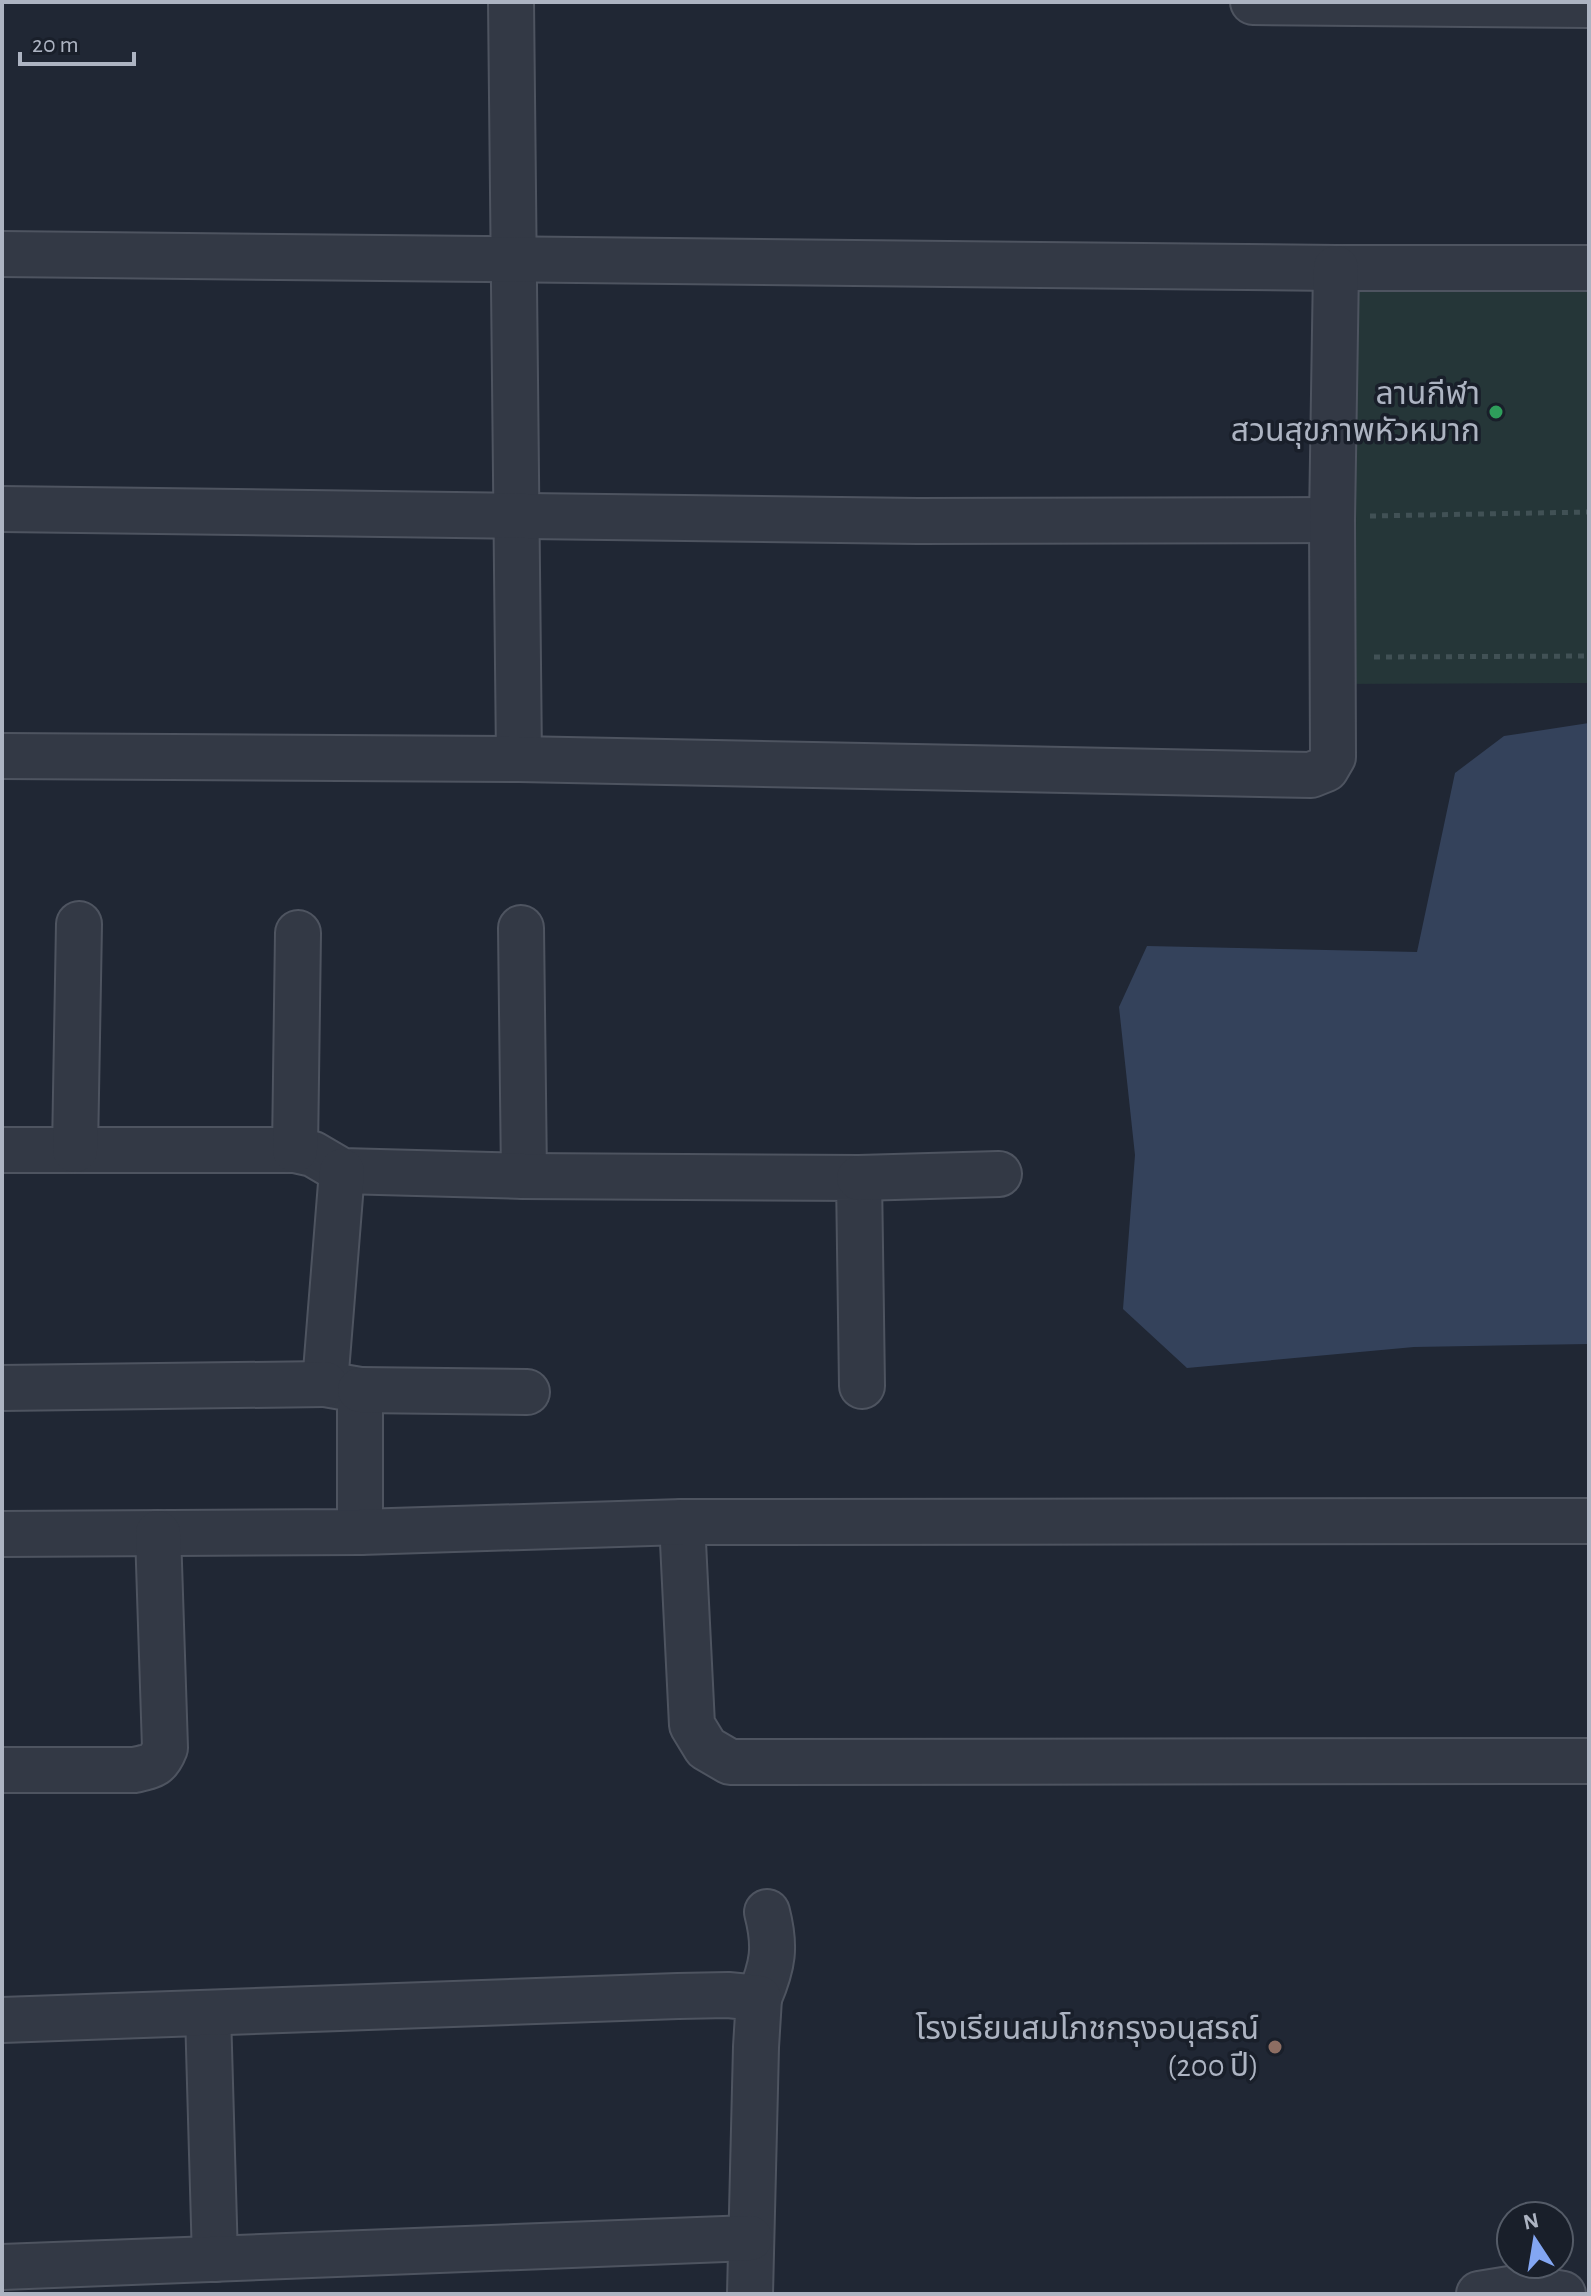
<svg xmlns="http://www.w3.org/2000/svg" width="1591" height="2296" font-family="'Alegreya Sans','Noto Sans Thai',sans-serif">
<rect width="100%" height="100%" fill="#202734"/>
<path fill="#253638" d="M1342,268L1589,270V683L1333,684Z"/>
<path fill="#34425b" d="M1589,723V1344L1414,1347L1187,1368L1123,1309L1135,1155L1119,1007L1147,946L1417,952L1455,773L1504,736Z"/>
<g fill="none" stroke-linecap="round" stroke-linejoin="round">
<defs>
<g id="minor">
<path d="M511,2L519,759"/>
<path d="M1253,2L1589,5"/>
<path d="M2,254L1336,268H1589"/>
<path d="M2,509L918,521L1332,520"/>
<path d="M2,756L519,759L1311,775L1326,769L1333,757L1332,520L1336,268"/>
<path d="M521,928L524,1176"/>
<path d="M2,1150H295L313,1154L342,1171L524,1176L859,1178L862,1386"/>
<path d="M75,1150L79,924"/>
<path d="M295,1150L298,933"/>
<path d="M342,1171L325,1384L360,1390V1532"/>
<path d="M859,1178L999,1174"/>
<path d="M2,1388L325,1384"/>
<path d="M360,1390L527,1392"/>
<path d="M682,1522L692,1725L706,1748L730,1762L1589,1761"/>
<path d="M2,1534L360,1532L682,1522L1589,1521"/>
<path d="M2,1770H134C152,1766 158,1766 165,1748L158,1533"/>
<path d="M759,1998C773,1965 776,1947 767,1912"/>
<path d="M208,2013L215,2259"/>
<path d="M2,2020L678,1996L728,1995L759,1998L756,2047L750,2294"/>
<path d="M2,2267L750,2238"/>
<path d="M1479,2294L1522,2287L1563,2294"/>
</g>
</defs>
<use href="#minor" stroke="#4e5460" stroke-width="48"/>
<g stroke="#415155" stroke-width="5" stroke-dasharray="6 6" stroke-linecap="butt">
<path d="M1370,516L1589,512"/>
<path d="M1374,657L1589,656"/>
</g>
<use href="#minor" stroke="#333945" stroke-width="44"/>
</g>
<circle fill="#2e9e5b" stroke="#191f2a" stroke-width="3" cx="1496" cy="412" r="8"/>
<circle fill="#8d6e63" stroke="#191f2a" stroke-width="3" cx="1275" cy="2047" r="8"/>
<g text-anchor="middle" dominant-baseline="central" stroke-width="7" stroke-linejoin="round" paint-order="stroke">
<g font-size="32" fill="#adb4c2" stroke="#191f2a" text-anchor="end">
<text x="1480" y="394">ลานกีฬา<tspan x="1480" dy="37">สวนสุขภาพหัวหมาก</tspan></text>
<text x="1259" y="2029">โรงเรียนสมโภชกรุงอนุสรณ์<tspan x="1259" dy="37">(200 ปี)</tspan></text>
</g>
</g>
<rect width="1591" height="2296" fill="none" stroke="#adb4c2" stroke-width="8"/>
<g transform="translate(1535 2240) rotate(348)"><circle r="38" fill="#191f2a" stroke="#545b67" stroke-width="2"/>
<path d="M0-6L14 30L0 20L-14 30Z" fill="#83a6f2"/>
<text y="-12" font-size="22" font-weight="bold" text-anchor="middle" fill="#adb4c2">N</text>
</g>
<path d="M20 52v12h114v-12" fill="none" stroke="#adb4c2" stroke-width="4"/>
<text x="32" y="52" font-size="24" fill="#adb4c2" stroke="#191f2a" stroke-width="6" paint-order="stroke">20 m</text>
</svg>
